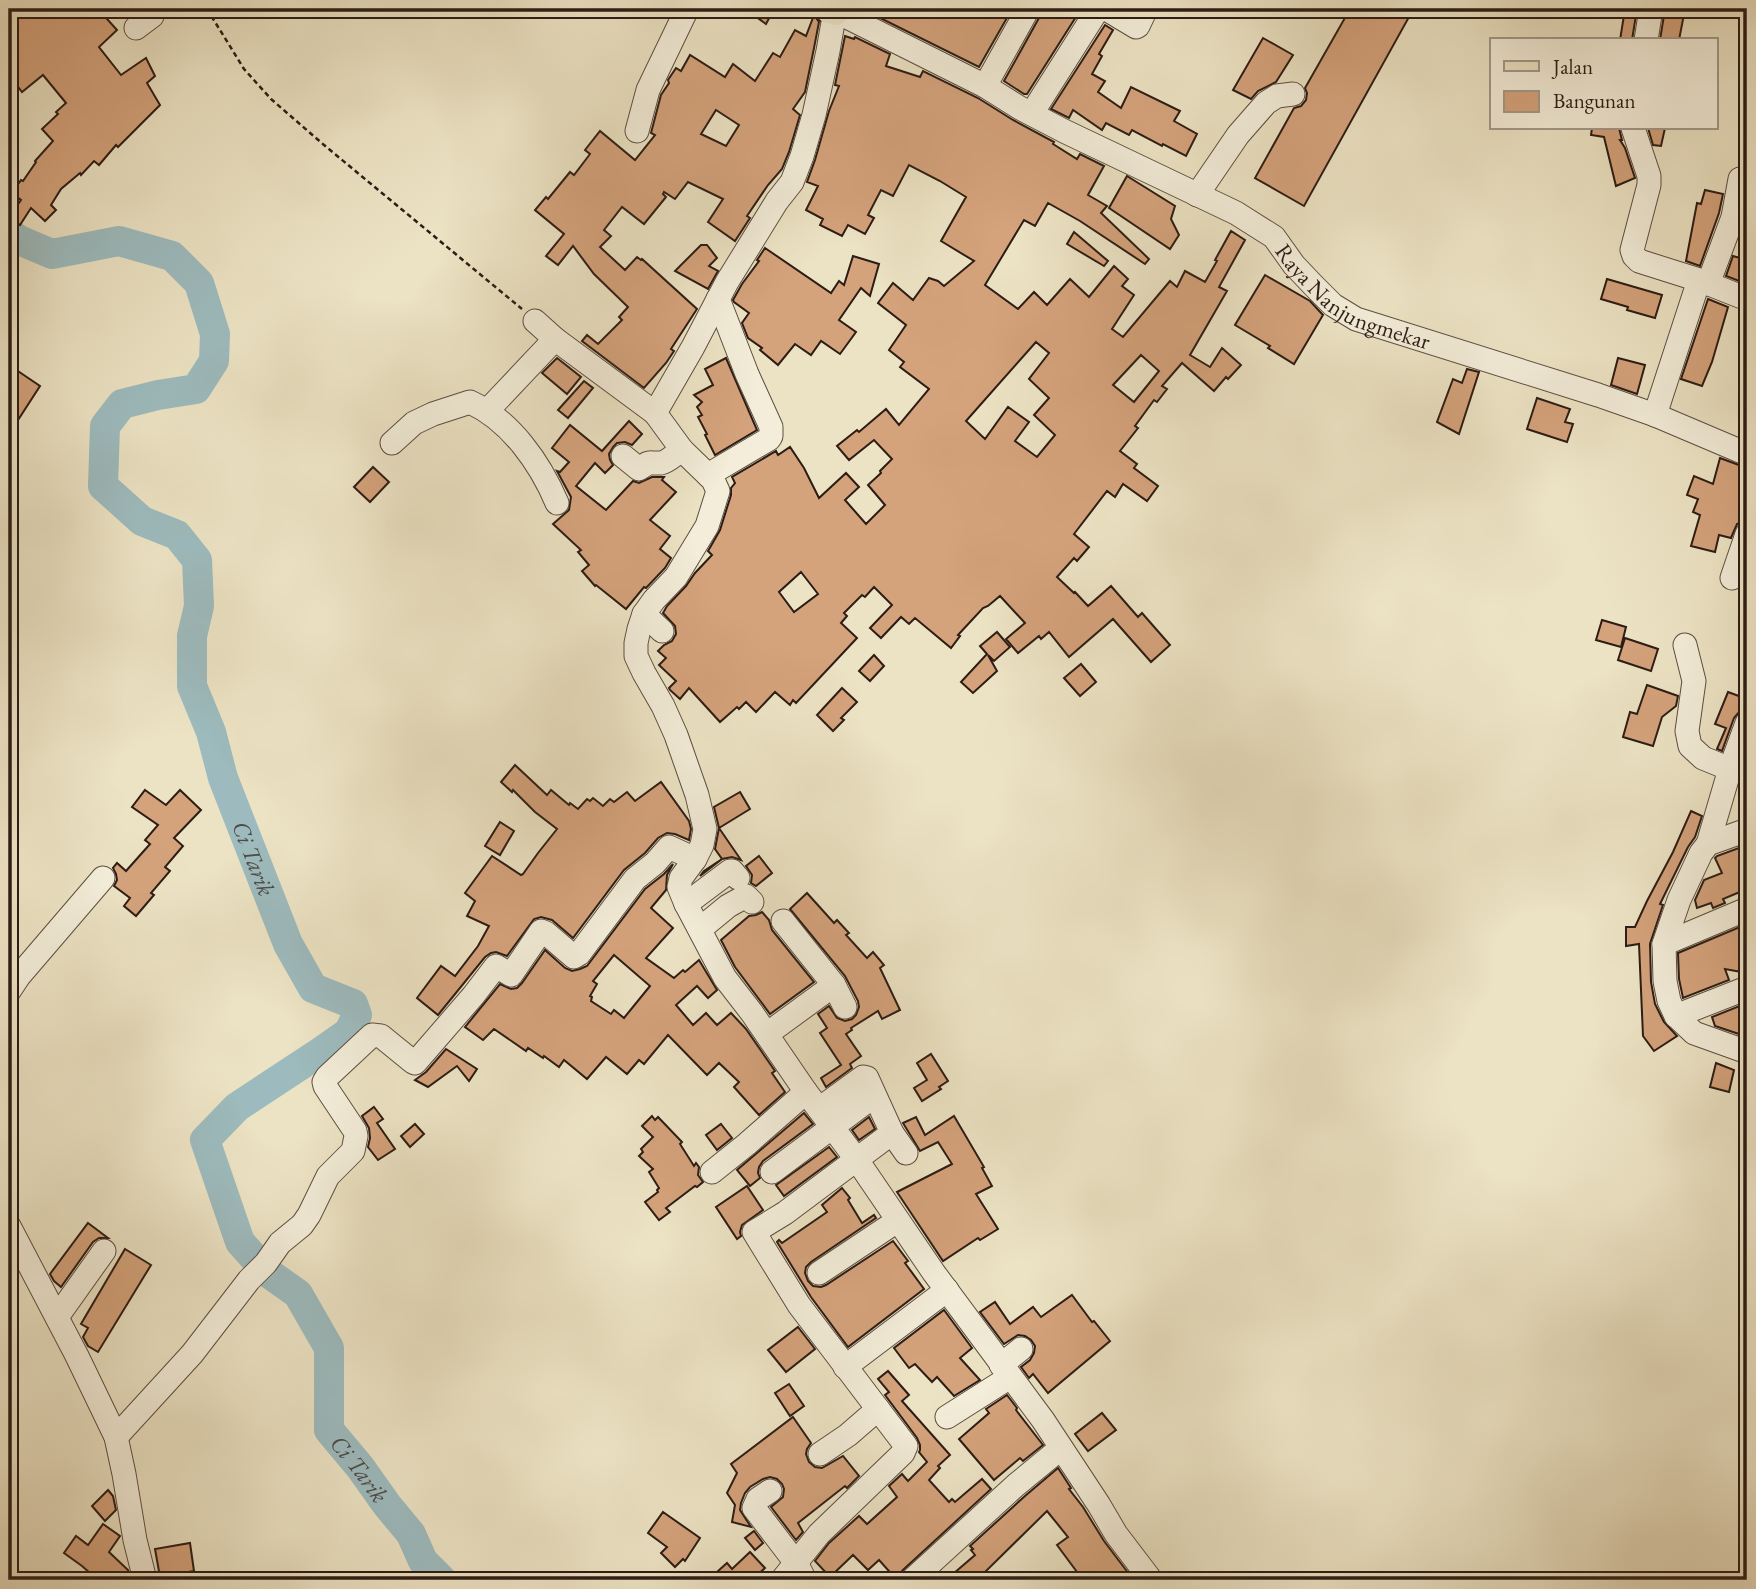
<svg xmlns="http://www.w3.org/2000/svg" width="1756" height="1589" font-family="'EB Garamond',serif">
<rect width="100%" height="100%" fill="#ece3c4"/>
<filter id="stains"><feTurbulence type="fractalNoise" baseFrequency=".00286" numOctaves="4"/><feColorMatrix values="0 0 0 0 .2 0 0 0 0 .09 0 0 0 0 .02 0 0 0 .5 -.17"/></filter>
<radialGradient id="worn" r=".72"><stop offset=".6" stop-color="#630" stop-opacity="0"/><stop offset="1" stop-color="#630" stop-opacity=".3"/></radialGradient>
<g fill="none" stroke-linecap="round" stroke-linejoin="round">
<path stroke="#9dbbbe" stroke-width="30" id="s1" d="M9,233L19,240L52,254L119,241L172,256L199,283L215,334L214,361L196,389L158,395L122,404L105,426L103,486L142,521L177,535L197,560L199,606L192,636V686L211,732L223,778L288,944L313,988L353,1004L357,1015L349,1032L319,1053L237,1107L205,1140L240,1242L267,1272L298,1294L329,1348V1430L360,1467L387,1505L411,1534L423,1561L442,1580"/>
</g>
<g fill="#d4a27b" stroke="#2c1c15" stroke-width="2" fill-rule="evenodd">
<path d="M9,9H98L117,30L99,47L121,75L146,58L155,76L147,83L160,105L118,147L116,145L99,165L94,161L81,175L80,173L61,189L51,205L56,210L45,221L31,208L20,225L9,217L21,200L12,193L21,180L23,181L36,162L35,161L53,141L42,129L58,114L56,112L66,103L43,75L22,92L9,75Z"/>
<path d="M745,9H774L766,24Z"/>
<path d="M877,9H1012L979,67L874,15Z"/>
<path d="M1042,9H1081L1027,94H1024L1004,81L1040,16Z"/>
<path d="M1350,9H1395L1409,17L1304,206L1255,178L1294,108L1301,106L1306,100L1307,93L1305,88Z"/>
<path d="M1625,9H1637L1632,40H1620Z"/>
<path d="M1665,9H1685L1679,40H1660Z"/>
<path d="M814,15L819,22L814,48L805,92L793,109L800,115L789,152L782,169L768,185L747,216L750,218L735,241L708,222L723,199L688,182L675,199L664,192L663,194L666,197L644,224L622,207L604,230L611,236L600,247L625,270L637,257L641,260L642,259L697,309L671,349L674,351L666,363L644,388L582,341L587,335L598,344L622,320L619,317L628,307L594,274L573,246L558,265L546,256L564,234L535,210L546,197L548,199L570,172L574,175L590,154L585,150L600,131L635,160L655,135L651,133L661,95L669,83L668,80L676,68L681,71L690,55L725,77L733,64L755,81L773,53L780,57L795,30L806,36ZM716,110L739,125L726,146L701,134Z"/>
<path d="M1105,25L1113,30L1099,54L1102,56L1092,74L1105,81L1098,92L1121,108L1131,87L1180,111L1174,121L1197,134L1186,156L1163,144L1162,146L1132,130L1129,135L1106,123L1102,130L1073,110L1069,118L1051,109Z"/>
<path d="M845,36L854,39L855,37L890,54L886,66L920,77L923,71L978,98L1013,120L1054,142L1053,144L1077,159L1080,154L1104,166L1088,195L1107,206L1101,213L1149,259L1145,264L1080,221L1048,203L1035,226L1024,220L985,285L1018,309L1034,292L1047,305L1070,279L1089,297L1114,266L1128,279L1122,286L1134,295L1112,329L1123,337L1170,281L1177,287L1185,271L1205,282L1217,261L1215,260L1231,231L1245,240L1219,287L1227,291L1190,355L1210,367L1222,348L1241,365L1228,379L1226,377L1214,391L1182,363L1162,386L1167,389L1157,402L1154,400L1135,426L1138,428L1120,451L1137,464L1134,468L1158,486L1147,501L1123,484L1115,497L1107,491L1074,534L1089,547L1077,561L1074,558L1057,577L1074,593L1075,592L1088,606L1111,586L1138,617L1142,613L1170,645L1151,662L1113,619L1069,657L1049,632L1041,639L1039,636L1018,653L1006,639L1025,623L1000,596L988,606L983,608L958,635L960,636L951,648L915,618L909,624L901,617L881,638L870,628L892,605L874,587L865,597L862,595L844,613L847,616L841,623L857,638L796,703L793,700L790,705L775,692L756,712L746,702L739,709L737,707L720,722L689,688L680,699L670,690L669,688L676,681L659,665L666,658L658,651L664,645L672,641L676,634L675,626L663,613L667,606L686,586L695,573L712,555L708,551L720,530L731,495V488L735,483L732,477L776,451L778,455L790,447L804,468L819,498L846,473L859,487L845,500L866,524L885,505L868,485L881,473L880,471L892,459L874,440L849,460L837,446L857,430L859,432L886,409L899,425L929,389L900,367L904,362L889,350L906,325L878,303L893,283L913,300L929,278L938,281L944,286L974,261L941,241L966,197L940,181L909,165L893,196L881,190L868,215L874,218L865,234L848,225L842,236L820,225L823,219L806,210L818,186L807,182L815,160L829,111L839,86L835,85ZM1036,342L1049,353L1029,379L1049,398L1034,415L1055,435L1037,457L1015,441L1029,422L1008,407L985,439L966,421ZM1141,355L1159,371L1134,402L1113,385ZM801,572L818,594L794,612L779,592Z"/>
<path d="M1263,38L1293,55L1276,82L1258,91L1251,99L1233,90Z"/>
<path d="M1592,128H1619L1622,140H1620L1625,148L1635,178L1616,186L1604,137L1591,135Z"/>
<path d="M1648,128H1665L1661,146L1653,145Z"/>
<path d="M1127,176L1175,206L1171,219L1179,235L1170,249L1109,208Z"/>
<path d="M1705,190L1723,194L1719,213L1700,266L1686,261L1697,203L1701,204Z"/>
<path d="M1074,232L1108,261L1104,266L1067,244Z"/>
<path d="M701,245H707L717,258L709,266L718,271L708,289L675,271Z"/>
<path d="M765,248L831,293L839,281L844,285L853,256L879,264L870,296L861,288L839,320L856,332L840,354L821,341L811,355L795,344L778,365L760,350L762,348L748,338L742,323L749,313L734,302L733,300L742,284L759,261L757,260Z"/>
<path d="M1733,256L1747,260V284L1726,276Z"/>
<path d="M1265,275L1310,301L1323,315L1294,364L1268,348L1270,346L1235,325Z"/>
<path d="M1607,279L1662,295L1655,318L1627,310L1628,307L1601,299Z"/>
<path d="M1708,299L1728,307L1712,362L1702,386L1681,379Z"/>
<path d="M557,358L581,377L567,394L542,373Z"/>
<path d="M726,358L757,430L715,455L705,435L707,434L698,417L702,415L697,407L702,402L694,395L713,385L705,369Z"/>
<path d="M1618,358L1645,365L1637,394L1611,385Z"/>
<path d="M9,365L40,386L18,420L9,414Z"/>
<path d="M1467,369L1479,372L1459,434L1437,422L1453,379L1462,383Z"/>
<path d="M584,381L593,388L568,418L558,410Z"/>
<path d="M1537,398L1570,409L1565,422L1573,424L1567,442L1527,429Z"/>
<path d="M629,421L642,434L632,445L625,442L617,443L613,447L609,454L610,460L613,465L605,473L595,463L576,486L606,510L633,481L639,483L652,477H664L662,480L676,492L650,520L670,536L660,549L671,558L665,568L646,588L644,587L626,609L596,585L595,586L582,571L589,565L578,552L581,550L553,524L569,510L571,497L557,471L560,472L569,462L552,448L570,425L602,451Z"/>
<path d="M1720,458L1747,468V520L1737,524L1731,538L1719,535L1715,552L1691,546L1700,515L1693,512L1698,499L1687,495L1694,476L1713,484Z"/>
<path d="M373,467L389,482L370,502L354,487Z"/>
<path d="M1602,620L1626,627L1621,647L1596,640Z"/>
<path d="M997,632L1010,647L994,661L988,655L997,671L973,693L961,682L987,654L980,646Z"/>
<path d="M1625,638L1658,649L1651,671L1618,660Z"/>
<path d="M874,655L884,666L870,681L859,671Z"/>
<path d="M1081,664L1096,682L1080,696L1064,678Z"/>
<path d="M1647,685L1678,696L1676,706L1662,717L1653,746L1623,737L1630,712L1637,714Z"/>
<path d="M842,688L857,702L841,718L844,720L833,731L817,715Z"/>
<path d="M1728,692L1747,699V709L1739,712L1734,718L1722,751L1717,749L1726,728L1715,724Z"/>
<path d="M515,765L547,795L551,790L569,805L570,803L578,809L587,799L590,801L593,798L603,806L610,799L614,802L627,792L635,801L661,782L689,821L691,829L689,840L675,834L667,833L658,838L645,853L624,870L573,938L552,920L541,917L534,919L507,956L496,952L491,953L485,957L438,1015L417,998L441,966L455,976L478,946L489,926L467,916L475,901L465,893L492,856L521,875L523,874L538,853L557,829L535,812L513,790L512,792L501,782Z"/>
<path d="M145,790L166,805L180,790L201,810L174,838L183,846L165,867L170,871L151,893L154,895L136,916L124,906L130,898L114,886L117,880L116,874L113,868L117,863L126,871L150,844L145,840L158,825L132,807Z"/>
<path d="M740,792L750,809L719,828L714,807Z"/>
<path d="M1691,811L1702,816L1695,837L1688,847L1660,904L1663,905L1650,944L1651,982L1655,1004L1664,1022L1677,1036L1654,1051L1643,1036L1639,944L1626,946V927H1635L1647,901L1673,852Z"/>
<path d="M500,822L514,831L500,855L485,846Z"/>
<path d="M719,828L741,860L732,857L722,859L700,876L704,871L722,859L715,849Z"/>
<path d="M1747,845V889L1723,899L1725,903L1713,908L1711,903L1697,908L1695,900L1704,880L1722,873L1715,858L1717,856Z"/>
<path d="M759,856L772,873L756,886L751,883L752,875L746,866Z"/>
<path d="M673,864L667,875L666,890L651,908L673,928L646,958L674,978L683,970L685,972L699,960L717,990L708,998L697,986L676,1005L693,1025L706,1013L717,1025L731,1013L746,1029L775,1071L772,1073L785,1092L759,1115L734,1087L739,1082L719,1063L707,1075L668,1035L644,1064L639,1060L627,1074L606,1057L587,1079L564,1060L559,1067L544,1056L543,1058L528,1048L526,1051L494,1029L483,1040L465,1027L500,984L511,989L517,988L522,983L545,950L565,968L572,971L580,969L587,966L645,889L664,874ZM614,955L650,986L624,1018L614,1010L611,1014L591,1001L592,997L590,996L597,984L593,981Z"/>
<path d="M807,893L834,923L837,920L849,933L846,935L867,958L873,952L884,965L880,968L900,1010L882,1019L878,1011L851,1028L852,1030L846,1034L861,1056L850,1064L852,1068L826,1087L821,1078L841,1065L820,1033L827,1028L818,1014L829,1006L837,1018L845,1021L852,1019L856,1015L859,1007L858,1001L845,976L790,909Z"/>
<path d="M762,912L769,920L772,930L814,982L770,1014L735,967L721,940L749,916L756,915Z"/>
<path d="M1747,924V973L1725,969L1729,980L1683,998L1679,979L1678,953Z"/>
<path d="M1747,1003L1742,1031L1739,1034L1715,1026L1712,1017Z"/>
<path d="M446,1049L477,1069L469,1081L457,1066L428,1087L415,1080L426,1072Z"/>
<path d="M931,1054L948,1081L939,1087L941,1089L922,1101L914,1088L927,1080L917,1063Z"/>
<path d="M1716,1063L1734,1070L1729,1092L1710,1087Z"/>
<path d="M374,1107L383,1119L377,1123L395,1149L378,1160L368,1147L370,1138L369,1128L362,1116Z"/>
<path d="M804,1113L813,1124L763,1161L759,1167L758,1173L760,1178L750,1186L737,1170Z"/>
<path d="M652,1116L655,1120L658,1117L682,1142L680,1144L694,1166L696,1163L699,1167L698,1175L703,1182L697,1187L695,1186L666,1208L670,1212L659,1220L645,1202L658,1192L657,1190L659,1188L649,1172L653,1169L639,1156L643,1152L641,1149L653,1137L642,1126Z"/>
<path d="M954,1116L984,1167L982,1168L992,1186L976,1194L998,1229L980,1240L978,1238L943,1261L897,1192L952,1164L938,1142L920,1151L903,1123L916,1117L925,1135Z"/>
<path d="M869,1117L875,1129L859,1140L852,1130Z"/>
<path d="M415,1124L424,1134L410,1147L401,1136Z"/>
<path d="M721,1124L732,1138L717,1150L706,1135Z"/>
<path d="M829,1147L837,1157L784,1196L776,1185Z"/>
<path d="M747,1186L763,1210L742,1225L740,1232L741,1236L737,1239L716,1207Z"/>
<path d="M842,1188L850,1198L848,1200L862,1223L874,1215L876,1218L811,1262L806,1267L805,1273L808,1281L813,1286L821,1287L826,1285L893,1241L908,1261L905,1263L924,1289L848,1347L811,1297L777,1242L779,1240L782,1243L827,1212L822,1205Z"/>
<path d="M88,1223L108,1238H99L93,1242L61,1287L54,1281L50,1274Z"/>
<path d="M125,1249L151,1265L98,1352L88,1346L83,1337L88,1328L81,1324Z"/>
<path d="M1072,1295L1092,1322L1094,1321L1110,1341L1048,1393L1033,1374L1029,1378L1021,1367L1030,1360L1034,1353L1035,1346L1031,1340L1025,1336L1018,1335L1004,1344L980,1312L995,1302L1010,1324L1033,1307L1041,1317Z"/>
<path d="M944,1310L972,1348L960,1358L980,1380L954,1396L937,1377L932,1382L915,1364L909,1368L894,1348Z"/>
<path d="M798,1327L815,1349L786,1372L768,1350Z"/>
<path d="M888,1371L909,1395L902,1401L950,1455L938,1466L940,1468L929,1480L949,1502L952,1499L955,1502L982,1479L991,1489L903,1570L896,1579L879,1560L868,1570L853,1555L830,1577L815,1561L829,1543L859,1516L867,1524L897,1497L889,1486L902,1474L908,1481L927,1462L919,1452L920,1450V1445L917,1438L885,1395L889,1392L878,1379Z"/>
<path d="M789,1384L804,1406L790,1416L775,1393Z"/>
<path d="M1007,1395L1017,1408L1016,1410L1043,1445L1023,1461L1020,1458L994,1480L959,1439L989,1413L986,1409Z"/>
<path d="M1102,1413L1116,1430L1088,1451L1075,1434Z"/>
<path d="M793,1417L811,1443L807,1449L806,1454L809,1462L815,1467L822,1468L843,1456L859,1476L847,1488L845,1486L798,1523L803,1532L796,1540L771,1507L783,1497L784,1489L782,1484L777,1479L770,1477L763,1479L750,1487L745,1493L741,1503L740,1510L751,1527L732,1522L735,1505L727,1493L737,1473L731,1464Z"/>
<path d="M1058,1468L1071,1488L1069,1489L1083,1507L1104,1541L1129,1574L1121,1580H1083L1057,1545L1068,1537L1047,1511L986,1571L994,1580H946L975,1555L971,1550L973,1549L970,1546L1025,1496Z"/>
<path d="M108,1490L113,1496L116,1510L105,1521L92,1506Z"/>
<path d="M663,1512L700,1538L685,1561L683,1559L675,1567L661,1553L667,1547L648,1533Z"/>
<path d="M103,1524L120,1536L109,1552L128,1570L131,1580H98L82,1566L64,1553L76,1536L88,1545Z"/>
<path d="M754,1531L763,1543L755,1550L745,1538Z"/>
<path d="M190,1543L194,1571L160,1577L155,1549Z"/>
<path d="M750,1552L765,1568L752,1580H708L727,1563L732,1569Z"/>
</g>
<g fill="none" stroke-linecap="round" stroke-linejoin="round">
<defs>
<g id="minor">
<path d="M1106,9L1136,27L1138,26L1146,9"/>
<path d="M136,28L152,16L145,9"/>
<path d="M1646,40L1651,9"/>
<path d="M985,86L1028,9"/>
<path d="M1032,113L1098,9"/>
<path d="M1633,128L1649,176V185L1632,250L1634,256L1639,261L1699,280L1747,299"/>
<path d="M637,131L648,90L687,9"/>
<path d="M1197,195L1238,135L1266,103L1277,96L1293,94"/>
<path d="M1708,284L1733,217L1740,179"/>
<path d="M535,321L555,339L655,413"/>
<path d="M487,411L555,339"/>
<path d="M1655,415L1699,280"/>
<path d="M392,443L414,423L433,414L470,402C511,421 540,463 557,503"/>
<path d="M623,456L639,469C653,459 647,464 661,463C668,462 676,453 682,450"/>
<path d="M708,475L769,439L771,436V427L747,374L718,299"/>
<path d="M1732,578L1747,534"/>
<path d="M644,614L662,631"/>
<path d="M1685,645L1694,681L1687,731L1690,746L1703,758L1730,769"/>
<path d="M1747,830L1708,844L1701,853L1679,900L1664,944L1665,981L1669,1001L1676,1016L1694,1033L1747,1052"/>
<path d="M1708,844L1730,769L1747,723"/>
<path d="M686,904L730,871H732L738,878"/>
<path d="M783,921L834,985L845,1007"/>
<path d="M700,929L728,906L746,896L752,902"/>
<path d="M1664,944L1747,909"/>
<path d="M9,991L19,976L103,878"/>
<path d="M1676,1016L1747,988"/>
<path d="M767,1034L834,985"/>
<path d="M819,1109L863,1077L867,1078L892,1133L906,1153"/>
<path d="M712,1172L747,1144L806,1092"/>
<path d="M772,1172L874,1096"/>
<path d="M9,1226L77,1356L116,1437L124,1474L135,1540L145,1580"/>
<path d="M819,1273L897,1221"/>
<path d="M57,1317L104,1251"/>
<path d="M1001,1365L1021,1349"/>
<path d="M845,1367L947,1290"/>
<path d="M947,1417L1010,1377"/>
<path d="M116,1437L192,1354L249,1280L266,1263L280,1243L302,1225L309,1215L328,1176L353,1151L356,1136L355,1131L325,1086L324,1082L327,1077L372,1035L381,1036L413,1062L415,1063L473,996L496,966L511,975L541,931L546,933L574,957L579,954L635,879L655,863L669,847L695,859"/>
<path d="M820,1454L848,1435L878,1409"/>
<path d="M770,1491L758,1499L754,1508L796,1563L805,1580"/>
<path d="M782,1580L819,1534L903,1453L906,1446L799,1305L754,1232L785,1213L892,1133"/>
<path d="M912,1580L1016,1485L1061,1448"/>
<path id="s2" d="M1151,1580L1116,1534L1099,1505L1043,1420L934,1273L857,1160L806,1092L752,1013L725,978L686,904L679,887L681,878L695,859L702,845L705,829L697,795L676,735L663,706L644,673L636,656V643L639,629L644,614L654,600L676,577L707,526L718,491L713,480L682,450L655,413L693,347L727,282L777,201L792,182L802,156L814,115L828,51L835,11L985,86L1020,108L1064,131L1236,213L1274,237L1294,265L1314,286L1333,305L1356,319L1598,395L1655,415L1747,454"/>
</g>
<path id="major" d="M829,9L835,11V9"/>
</defs>
<use href="#minor" stroke="#5c4e41" stroke-width="25"/>
<use href="#major" stroke="#2c1c15" stroke-width="31"/>
<g stroke="#2c1c15" stroke-width="2.5" stroke-dasharray="5 3.5" stroke-linecap="butt">
<path d="M207,9L244,69L271,99L324,145L522,309"/>
<path d="M171,13L180,9"/>
</g>
<use href="#minor" stroke="#f3edd9" stroke-width="23"/>
<use href="#major" stroke="#ece3c4" stroke-width="28"/>
</g>
<g text-anchor="middle" dominant-baseline="central" stroke-width="5" stroke-linejoin="round" paint-order="stroke">
<g font-size="23" fill="#2c1c15" stroke="#f3edd9">
<text stroke="none"><textPath href="#s2" startOffset="2424">Raya Nanjungmekar</textPath></text>
</g>
<g font-size="24" font-style="italic" fill="#4e4c48" stroke="#f3edd9">
<text stroke="none"><textPath href="#s1" startOffset="919">Ci Tarik</textPath></text>
<text stroke="none"><textPath href="#s1" startOffset="1696">Ci Tarik</textPath></text>
</g>
</g>
<rect width="1756" height="1589" fill="none" stroke="#ece3c4" stroke-width="35"/>
<rect x="10" y="10" width="1735" height="1568" fill="none" stroke="#2c1c15" stroke-width="3.5"/>
<rect x="18" y="18" width="1721" height="1554" fill="none" stroke="#2c1c15" stroke-width="2"/>
<rect x="1490" y="38" width="228" height="91" fill="#f3edd9" stroke="#a3998b" stroke-width="2"/>
<rect x="1504" y="61" width="35" height="10" fill="#ece3c4" stroke="#a3998b" stroke-width="2"/>
<text x="1553" y="74" font-size="21" fill="#2c1c15">Jalan</text>
<rect x="1504" y="91" width="35" height="21" fill="#d4a27b" stroke="#a3998b" stroke-width="2"/>
<text x="1553" y="108" font-size="21" fill="#2c1c15">Bangunan</text>
<rect width="100%" height="100%" filter="url(#stains)"/>
<rect width="100%" height="100%" fill="url(#worn)"/>
</svg>
